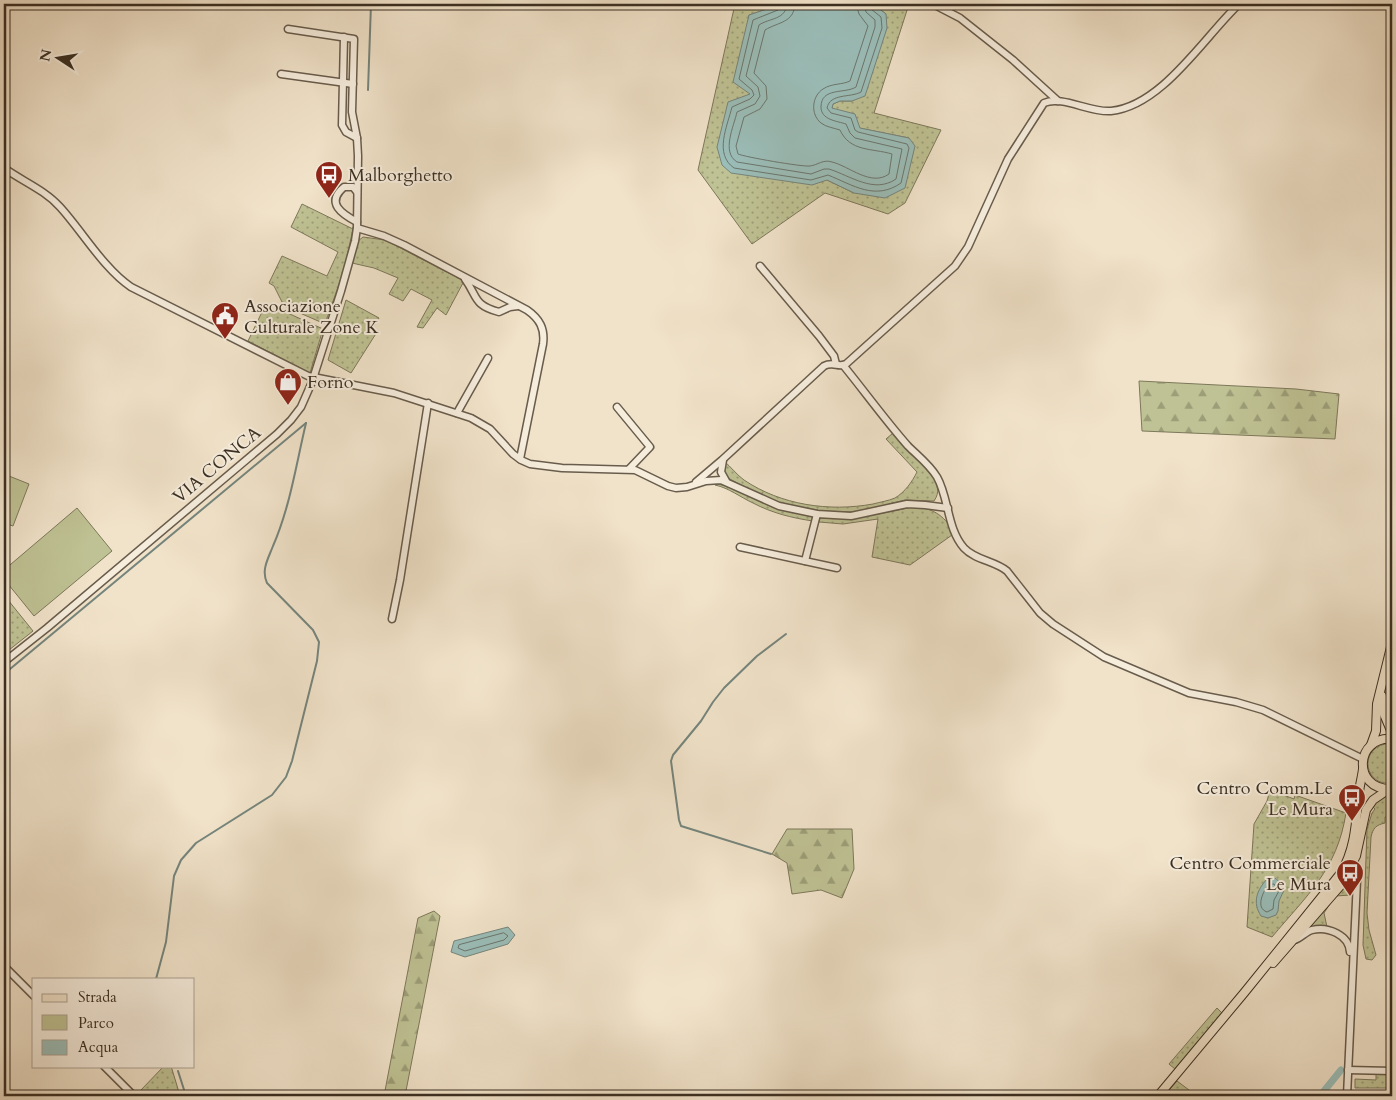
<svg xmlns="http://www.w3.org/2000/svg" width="1396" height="1100" font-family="Cardo,serif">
<defs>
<pattern id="green-dots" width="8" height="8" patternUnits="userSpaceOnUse" patternTransform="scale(1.25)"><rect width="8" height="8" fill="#bfc294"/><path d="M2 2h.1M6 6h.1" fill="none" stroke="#9c9e78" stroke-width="1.8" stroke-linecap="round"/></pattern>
<pattern id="forest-firs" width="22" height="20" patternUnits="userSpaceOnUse" patternTransform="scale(1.25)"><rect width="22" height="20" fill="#bfc294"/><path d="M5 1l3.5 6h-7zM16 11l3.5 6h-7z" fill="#9c9e78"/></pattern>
</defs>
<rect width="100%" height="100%" fill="#f1e3ca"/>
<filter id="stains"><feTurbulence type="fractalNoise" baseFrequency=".004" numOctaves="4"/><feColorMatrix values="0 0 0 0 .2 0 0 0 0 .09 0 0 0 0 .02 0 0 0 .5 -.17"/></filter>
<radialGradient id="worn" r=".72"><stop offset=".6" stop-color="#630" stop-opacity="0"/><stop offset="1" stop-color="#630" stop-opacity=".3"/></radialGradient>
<g fill="url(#green-dots)" stroke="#7d785b">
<path d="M735,4H782L749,15L750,94L827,180L854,193L909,138L859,128L832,108L833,104L840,101H852L886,14L873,4H909L874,113L941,130L905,203L888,214L825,193L752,244L698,170Z"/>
<path d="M302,204L353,229L344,270L325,324L284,306L274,286L269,283L282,256L327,276L338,252L291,227Z"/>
<path d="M363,237L385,240L464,281L446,315L437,308L423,328L417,327L432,300L411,289L403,301L389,294L398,278L374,268L352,263L358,241Z"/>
<path d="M346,300L379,318L372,329L377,332L351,373L328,360Z"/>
<path d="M281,310L323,329L310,373L248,341L262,312Z"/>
<path d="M893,433C899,440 905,447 911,453C923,465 947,483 934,501L905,500L858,512L817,511L786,505L766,498L728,478L723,472L724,461C731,467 737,475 744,480C781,505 829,512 873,504C880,502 888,501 895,498C905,492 912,482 917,472L886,439Z"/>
<path d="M718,484L735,489L772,507L813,517V521C792,518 772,513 753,503C740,497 729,488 715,485Z"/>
<path d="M913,507C931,507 944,515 953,531L950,532L952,535L910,565L872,557L878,519L843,524L819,522L820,518C853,521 881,513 913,507Z"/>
<path d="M4,595L33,631L4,654Z"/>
<path d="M1392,656V723C1380,701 1386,679 1392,656Z"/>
<path d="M1385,744L1392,745V783C1365,787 1358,750 1385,744Z"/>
<path d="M1270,790L1294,799L1295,795L1346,813C1337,870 1307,895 1272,937L1247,927L1254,824L1267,801Z"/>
<path d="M1392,796L1391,817H1385V823C1376,825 1373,828 1371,837L1367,913L1369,930L1376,955L1372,960L1366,959L1363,945L1367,829L1372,813L1375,809L1372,806C1377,799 1384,796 1392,796Z"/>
<path d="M1353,870L1354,878L1353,892H1351V895L1335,896L1324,913L1327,927L1307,930Z"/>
<path d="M1217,1008L1222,1013L1175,1069L1169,1064Z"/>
<path d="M164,1066H171L178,1089V1096H148L141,1090Z"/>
<path d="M1376,1073L1392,1074V1096H1388V1088H1355V1079L1376,1080Z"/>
<path d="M1177,1081L1197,1096H1164Z"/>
</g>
<g fill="url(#forest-firs)" stroke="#7d785b">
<path d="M1139,381L1296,389L1339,394L1335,439L1142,431Z"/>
<path d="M787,829H852L854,869L842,898L821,890L792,894L787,863L772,854Z"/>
<path d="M434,911L440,916L405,1096H384L418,918Z"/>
</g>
<g fill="#bfc294" stroke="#7d785b">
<path d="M4,474L29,484L13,526L4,523Z"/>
<path d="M77,508L112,551L34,616L4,579V570Z"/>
</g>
<g fill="#9bbeb9" stroke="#75857d">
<path d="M782,4H873L886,14L887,28L865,96L852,101H840L833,104L832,108L855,114L860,128L909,138L915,146L905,188L885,198L854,193L827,180L812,185L731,173L722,165L717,147L728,102L750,94L733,82L749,15Z"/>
<path d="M1275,878L1282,884L1284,890L1279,901L1278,911L1276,915L1268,918L1261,916C1252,902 1257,890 1267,879Z"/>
<path d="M508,927L515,935L508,944L465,957L451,952L454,941Z"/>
</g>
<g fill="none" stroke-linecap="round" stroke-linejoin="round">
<g stroke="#6b766e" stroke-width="1">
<path d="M781,4L778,10L753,20L739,79L752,90L754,95L750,99L732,107C727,127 714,154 734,168L811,180L828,175C853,185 875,201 901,183L909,148L907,144L858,132L855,130L851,118L831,113L827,108C830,93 850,98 861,92L882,28L881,17L871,9L870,4"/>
<path d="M787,4C786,20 769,18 759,25L746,76L758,87L760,96L755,104L737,112C734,126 721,152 737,162L811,174L824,169H829C851,176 874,194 896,179L902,149L855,138L850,133L846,124C837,121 821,120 821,107C821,87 845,94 856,87L875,27V20L866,12L864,4"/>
<path d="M795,4C794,23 778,22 765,30L754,73L766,86L767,99L760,109L744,117L736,146L738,154C745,157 802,167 810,166C818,165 823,159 832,162C849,166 871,187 889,174L892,154C872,148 850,152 840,130C834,128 826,127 821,123C810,114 812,96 823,89C832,83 842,85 850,81L868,26L859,14L856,4"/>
<path d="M1269,884H1274L1279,891L1274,900L1273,909L1267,912C1255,908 1263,891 1269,884Z"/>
<path d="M504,933L508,936L504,940L465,951L458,948L459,945Z"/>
</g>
<g stroke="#75857d" stroke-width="2">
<path d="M368,90L371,4"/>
<path d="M4,674L306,423"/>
<path d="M771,854L681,826L679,820L671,761L673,755L701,721L713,702L724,688L757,656L786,634"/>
<path d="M156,979L166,942L174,876L181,860L196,843L272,795L286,777L292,761L317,661L319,642L313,630L267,583C261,570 268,559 273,546C290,507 296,465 306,423"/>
<path d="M178,1071L186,1096"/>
</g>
<path stroke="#9bbeb9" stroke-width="7" d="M1320,1096L1341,1070"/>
<defs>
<g id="minor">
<path d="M933,4L960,18L1013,60L1058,101"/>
<path d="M344,37L342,125L346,132L357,138"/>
<path d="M281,74L353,84"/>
<path d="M4,168C22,181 45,190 60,207C82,231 104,269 131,287L308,376L394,393L471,418L490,429L513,454L521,460L530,464L562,468L635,470L668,486L676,488L687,487L706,481L721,480L779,506L817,514L851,516L907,504L925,505L948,508"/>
<path d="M357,222C342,214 325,203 344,187H353L357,192"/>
<path d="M357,228L384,236L404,245L527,310C540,319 545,329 543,344L520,459"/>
<path d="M760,266L819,336L834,356L836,364"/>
<path d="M465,279C478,297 473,305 499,312L510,307L518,306"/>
<path d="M843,365C865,392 885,420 908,446C918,456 929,464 937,477C949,498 947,529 964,548C975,560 995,561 1007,571L1040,613L1053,624L1104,657L1189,693L1236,702L1263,710L1363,759"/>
<path d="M617,407L650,447L629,469"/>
<path d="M457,413L488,358"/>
<path d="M723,460L721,472L726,481"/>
<path d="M696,482L722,460L824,366C833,361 839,368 846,364L955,266L968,247L1008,159L1044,103C1062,95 1090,113 1111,111C1162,106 1204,37 1239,4"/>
<path d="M740,547L837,568"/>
<path d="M805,561L817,514"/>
<path d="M392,619L400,580L428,403"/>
<path d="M4,662L47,628L277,434L291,420L301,407L312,382L341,291L355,241L357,228L358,156L357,138L352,112L354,39L288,29"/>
<path d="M1294,940C1301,938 1305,932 1312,930C1328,926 1349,935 1350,952"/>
<path d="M4,966L34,996"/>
<path d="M104,1066L134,1096"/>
<path d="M1348,1070L1392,1071"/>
<path d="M1347,1096L1357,880L1353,862"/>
</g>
<g id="major">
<path d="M1382,696L1384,714L1392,733"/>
<path d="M1371,745L1376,731L1377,704L1392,643"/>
<path d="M1390,789C1352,789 1355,736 1392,739"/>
<path d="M1273,963L1340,886L1356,856L1366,810L1373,800L1389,789"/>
<path d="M1158,1096L1244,993L1341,873C1356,847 1356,821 1359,792C1360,784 1362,777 1363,769"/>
</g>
</defs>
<use href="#minor" stroke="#685c4c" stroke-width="9"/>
<use href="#major" stroke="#3b2f22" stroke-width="10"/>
<use href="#minor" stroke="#f6eddd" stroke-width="6"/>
<use href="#major" stroke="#f1e3ca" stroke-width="8"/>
</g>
<defs>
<symbol id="bus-pin" viewBox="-11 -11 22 30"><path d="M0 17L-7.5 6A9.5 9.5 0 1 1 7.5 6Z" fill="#8f2418" stroke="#f6eddd"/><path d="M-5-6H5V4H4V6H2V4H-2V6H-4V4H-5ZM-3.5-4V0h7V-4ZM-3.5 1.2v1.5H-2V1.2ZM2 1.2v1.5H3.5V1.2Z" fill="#fff"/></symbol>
<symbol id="civic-pin" viewBox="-11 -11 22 30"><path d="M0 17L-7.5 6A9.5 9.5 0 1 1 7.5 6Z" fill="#8f2418" stroke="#f6eddd"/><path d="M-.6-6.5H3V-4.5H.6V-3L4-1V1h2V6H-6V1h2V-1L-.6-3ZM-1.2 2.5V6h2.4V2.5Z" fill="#fff"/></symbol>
<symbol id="shop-pin" viewBox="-11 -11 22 30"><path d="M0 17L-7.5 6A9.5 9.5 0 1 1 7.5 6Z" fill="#8f2418" stroke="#f6eddd"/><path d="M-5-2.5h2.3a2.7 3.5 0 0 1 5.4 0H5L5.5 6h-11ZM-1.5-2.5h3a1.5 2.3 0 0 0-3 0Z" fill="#fff"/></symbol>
</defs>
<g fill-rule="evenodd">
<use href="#bus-pin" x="313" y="159" width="32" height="43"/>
<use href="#civic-pin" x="209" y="300" width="32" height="43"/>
<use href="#shop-pin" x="272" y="366" width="32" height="43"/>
<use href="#bus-pin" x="1336" y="782" width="32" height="43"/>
<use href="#bus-pin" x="1334" y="857" width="32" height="43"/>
</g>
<g text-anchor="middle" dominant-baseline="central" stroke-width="4" stroke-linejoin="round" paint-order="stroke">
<g font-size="18" fill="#3b2f22" stroke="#f6eddd" text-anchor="start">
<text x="348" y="175">Malborghetto</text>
<text x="244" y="306">Associazione<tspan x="244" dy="21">Culturale Zone K</tspan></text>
<text x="307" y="382">Forno</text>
<text x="1333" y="788" text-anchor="end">Centro Comm.Le<tspan x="1333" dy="21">Le Mura</tspan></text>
<text x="1331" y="863" text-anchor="end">Centro Commerciale<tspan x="1331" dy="21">Le Mura</tspan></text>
</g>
<g font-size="18" fill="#3b2f22" stroke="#f6eddd">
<text transform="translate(217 465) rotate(-40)">VIA CONCA</text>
</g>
</g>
<rect width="1396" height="1100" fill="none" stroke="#f1e3ca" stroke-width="20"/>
<rect x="5" y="5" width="1386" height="1090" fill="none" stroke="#3b2f22" stroke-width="2.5"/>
<rect x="10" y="10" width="1376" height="1080" fill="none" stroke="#3b2f22"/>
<rect x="32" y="978" width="162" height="90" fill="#f6eddd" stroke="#aba192"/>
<rect x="42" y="994" width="25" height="8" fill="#f1e3ca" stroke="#aba192"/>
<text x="78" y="1002" font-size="15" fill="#3b2f22">Strada</text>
<rect x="42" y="1015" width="25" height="15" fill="#bfc294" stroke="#aba192"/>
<text x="78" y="1028" font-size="15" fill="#3b2f22">Parco</text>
<rect x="42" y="1040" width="25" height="15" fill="#9bbeb9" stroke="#aba192"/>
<text x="78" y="1052" font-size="15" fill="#3b2f22">Acqua</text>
<g transform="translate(58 58) rotate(282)" stroke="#f6eddd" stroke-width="4" paint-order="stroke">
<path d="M0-4L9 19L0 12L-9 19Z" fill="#3b2f22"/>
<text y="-8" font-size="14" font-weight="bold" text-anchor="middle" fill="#3b2f22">N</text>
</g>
<rect width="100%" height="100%" filter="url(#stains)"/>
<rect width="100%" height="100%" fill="url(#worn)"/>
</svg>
